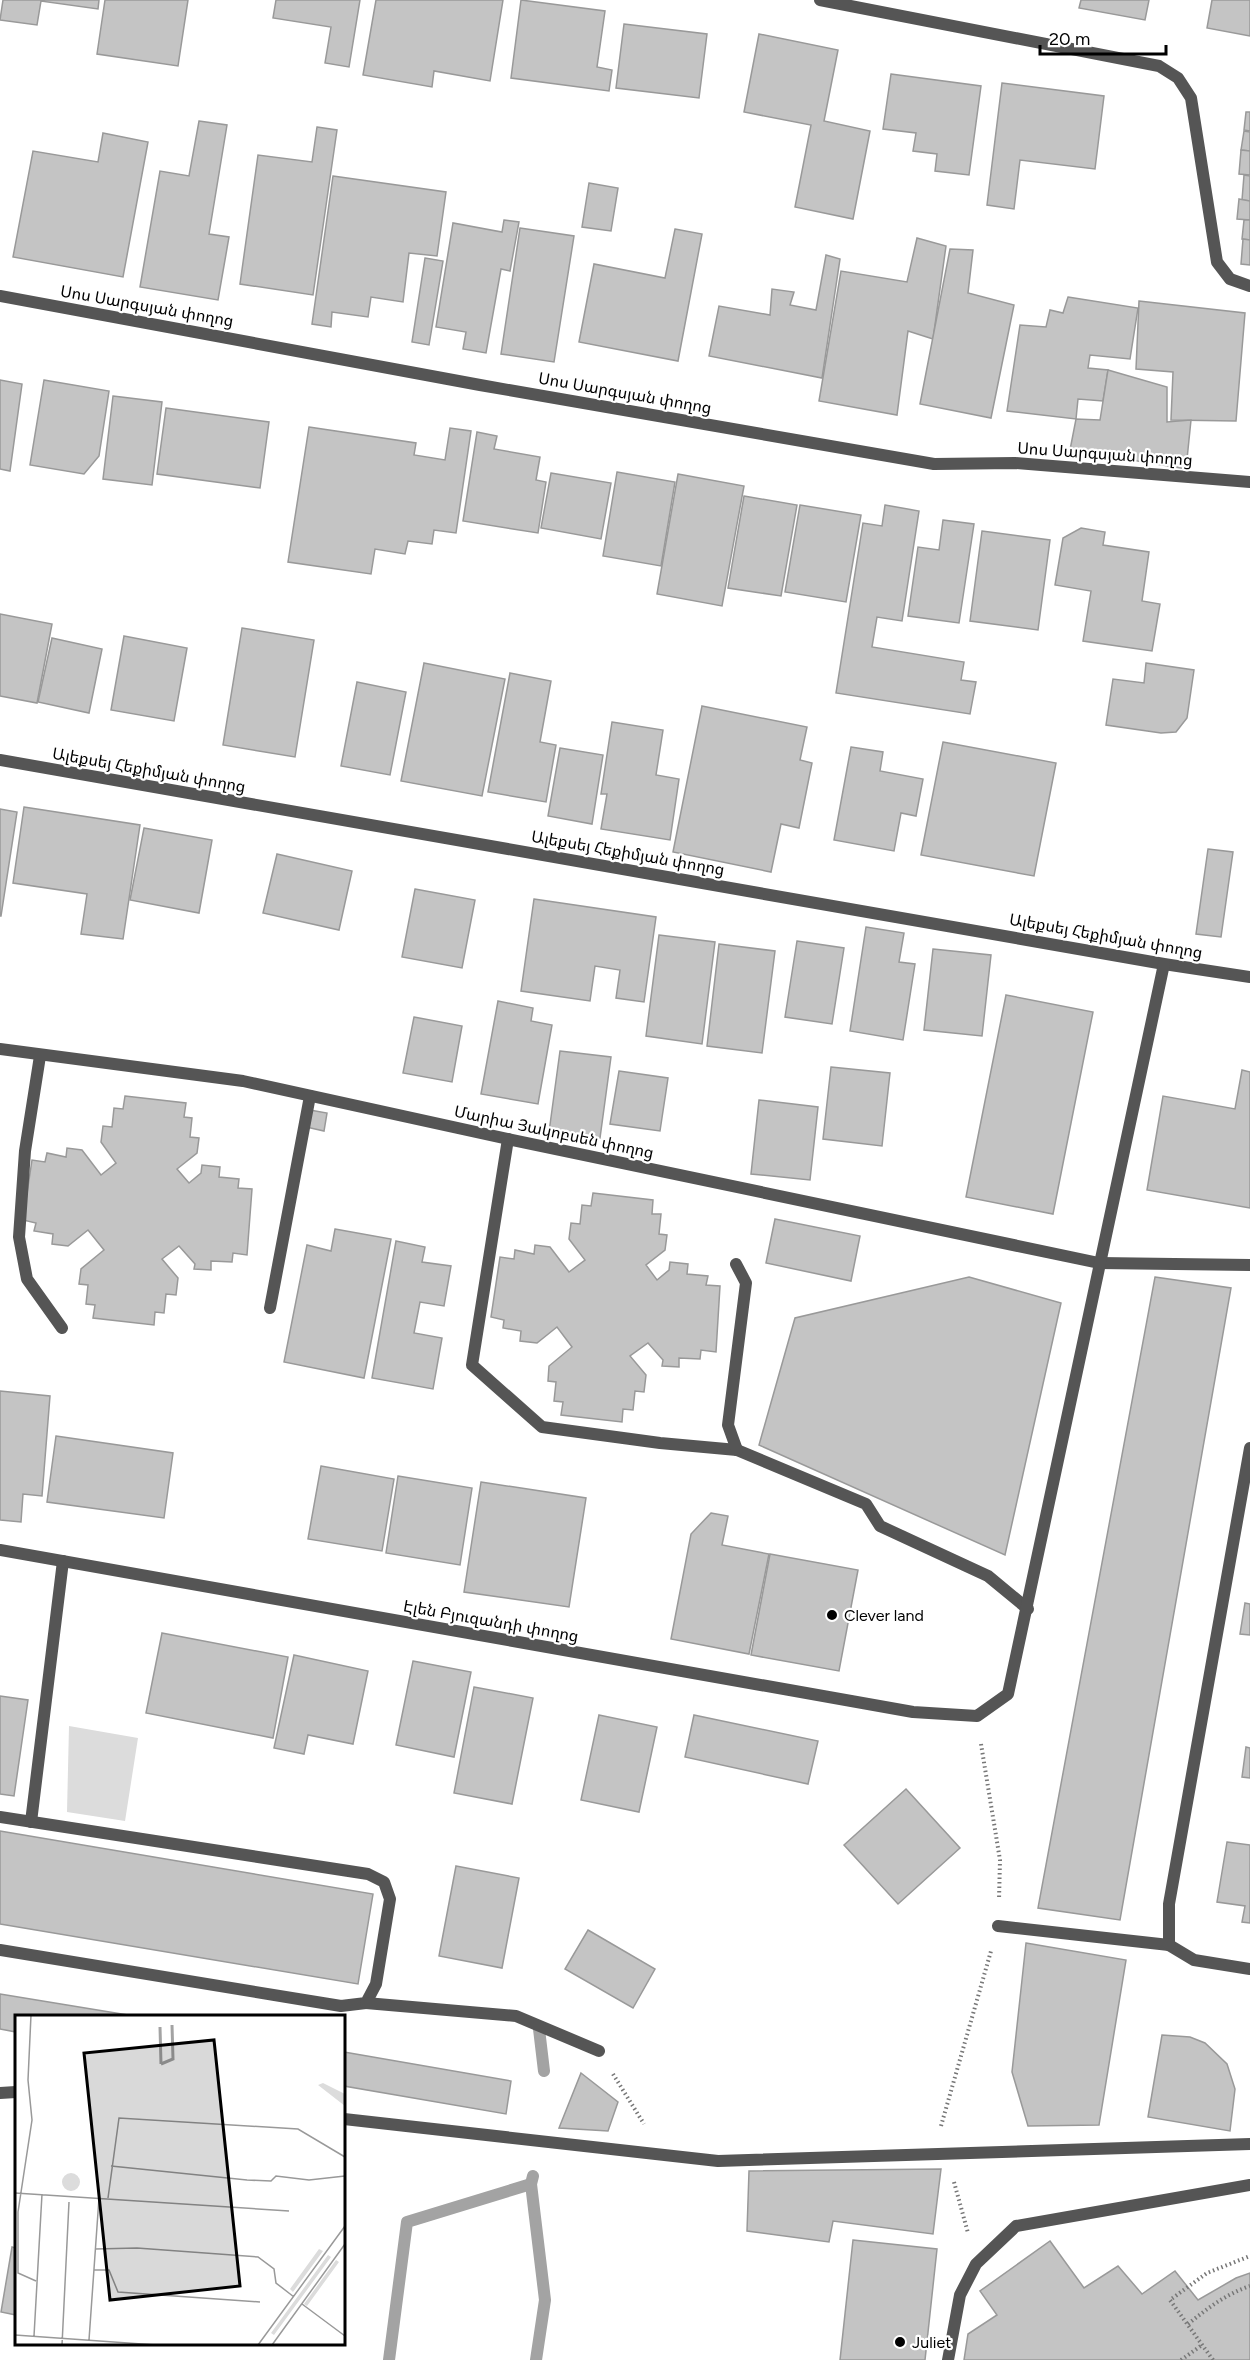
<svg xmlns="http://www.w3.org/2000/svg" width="1250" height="2360" font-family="Figtree,'Noto Sans Armenian',sans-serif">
<rect width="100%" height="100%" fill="#fff"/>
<path fill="#dcdcdc" d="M69,1726L138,1738L125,1821L67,1812Z"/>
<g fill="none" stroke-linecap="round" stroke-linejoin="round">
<g stroke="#a3a3a3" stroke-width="12">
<path d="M539,2029L544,2071"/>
<path d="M533,2176L531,2184L545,2300L536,2360"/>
<path d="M389,2360L407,2222L531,2184"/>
</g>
</g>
<g fill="#c4c4c4" stroke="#999" stroke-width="1.5">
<path d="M3,0H99L98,9L41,1L37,25L0,20Z"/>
<path d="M105,0H188L178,66L97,54Z"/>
<path d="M276,0H360L349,67L325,63L331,27L273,18Z"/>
<path d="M376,0H503L490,81L434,71L432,87L363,75Z"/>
<path d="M521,0L605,11L597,67L612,70L609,91L511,78Z"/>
<path d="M1081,0H1149L1145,20L1079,8Z"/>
<path d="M1212,0H1250V36L1207,28Z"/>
<path d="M624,24L707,34L699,98L616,88Z"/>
<path d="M759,34L838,50L824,121L870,131L853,219L795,207L811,125L744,112Z"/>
<path d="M891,74L981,86L969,175L935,171L937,154L913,151L916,133L883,129Z"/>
<path d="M1002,83L1104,96L1095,169L1020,160L1014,209L987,205Z"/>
<path d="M1246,112H1250V131L1244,130Z"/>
<path d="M199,121L227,125L209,234L229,237L218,300L140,287L160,171L189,176Z"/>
<path d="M317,127L337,130L313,295L240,284L258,155L312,162Z"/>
<path d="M1244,131L1250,132V151L1241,150Z"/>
<path d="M103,133L148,142L123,277L13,257L33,151L98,162Z"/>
<path d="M1241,150L1250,151V175L1239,174Z"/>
<path d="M1244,175L1250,176V201L1242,200Z"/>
<path d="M333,176L446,192L437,256L409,253L403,302L371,297L368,317L332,312L331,327L312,324Z"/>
<path d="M589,183L618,188L611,231L582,227Z"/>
<path d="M1239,199L1250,201V220L1237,219Z"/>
<path d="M504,220L519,222L510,271L501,269L486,353L463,349L466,332L436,327L453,223L502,232Z"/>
<path d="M1244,220H1250V240L1242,239Z"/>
<path d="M520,228L574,236L554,362L501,354Z"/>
<path d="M675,229L702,234L678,361L579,342L594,264L665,278Z"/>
<path d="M917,238L946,246L933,339L908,331L897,415L819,401L841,271L907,282Z"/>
<path d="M1243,239L1250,240V265L1241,264Z"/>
<path d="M950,249L973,250L968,293L1014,305L991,418L920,404Z"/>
<path d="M826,255L840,259L822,378L709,356L719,306L770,315L772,289L794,292L790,305L816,310Z"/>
<path d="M425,258L443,261L429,345L412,342Z"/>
<path d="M1068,297L1138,308L1130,359L1090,355L1088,368L1108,370L1103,401L1078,399L1076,419L1007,411L1020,325L1046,327L1050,310L1063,313Z"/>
<path d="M1139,301L1245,313L1236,421L1171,420L1173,372L1136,369Z"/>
<path d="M1108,370L1167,387V422L1191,420L1186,469L1070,450L1076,419L1100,420Z"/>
<path d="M0,380L22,384L10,471L0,469Z"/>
<path d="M44,380L109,391L99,456L84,474L30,465Z"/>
<path d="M113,396L162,402L152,485L103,479Z"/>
<path d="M166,408L269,422L260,488L157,474Z"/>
<path d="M309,427L416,443L414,455L445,460L450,428L471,431L456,533L434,530L432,544L408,541L405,554L375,549L371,574L288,562Z"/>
<path d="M477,432L497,436L494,449L540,457L536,480L546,482L538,533L463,521Z"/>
<path d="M617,472L675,482L661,566L603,556Z"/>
<path d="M551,473L611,483L601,539L541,528Z"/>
<path d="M678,474L744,486L722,606L657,594Z"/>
<path d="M744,496L797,505L781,596L728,588Z"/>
<path d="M800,505L861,515L846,602L785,592Z"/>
<path d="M885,505L919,511L902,621L877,617L872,647L964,662L961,680L976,682L970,714L836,693L863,523L882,526Z"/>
<path d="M943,520L974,524L959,623L908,616L918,547L939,550Z"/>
<path d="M1081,528L1105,532L1103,545L1149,552L1142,601L1160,604L1152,651L1083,641L1091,591L1055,585L1063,538Z"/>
<path d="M982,531L1050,540L1038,630L970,621Z"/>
<path d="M0,614L52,624L37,703L0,696Z"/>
<path d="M242,628L314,640L295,757L223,745Z"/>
<path d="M124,636L187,648L174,721L111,710Z"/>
<path d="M52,638L102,649L89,713L38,702Z"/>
<path d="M424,663L505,679L482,796L401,781Z"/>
<path d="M1146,663L1194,670L1187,718L1176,732L1161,733L1106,725L1113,679L1144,683Z"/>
<path d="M510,673L551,681L540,742L556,745L546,802L488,792Z"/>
<path d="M357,682L406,692L390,775L341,766Z"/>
<path d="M702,706L807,727L800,760L812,763L799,828L781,824L771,872L673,852Z"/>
<path d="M612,722L663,730L656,775L679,779L670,840L601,829L607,794H601Z"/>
<path d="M943,742L1056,763L1034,876L921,855Z"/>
<path d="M851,747L883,752L880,771L923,779L916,816L901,813L894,851L834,840Z"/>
<path d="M560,748L603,755L592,824L548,816Z"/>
<path d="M24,807L140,825L123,939L81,934L87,894L13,883Z"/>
<path d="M0,809L17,812L1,916H0Z"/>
<path d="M144,828L212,840L199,913L130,900Z"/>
<path d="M1208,849L1233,852L1221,937L1196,934Z"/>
<path d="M277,854L352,871L339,930L263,913Z"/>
<path d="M415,889L475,900L462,968L402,957Z"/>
<path d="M534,899L656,917L644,1002L616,998L620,970L595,966L590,1001L521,991Z"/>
<path d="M866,927L904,933L899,962L915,964L903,1040L850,1031Z"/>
<path d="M659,935L715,942L702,1044L646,1036Z"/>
<path d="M797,941L844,948L832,1024L785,1017Z"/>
<path d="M719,944L775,951L762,1053L707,1046Z"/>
<path d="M933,949L991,955L982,1036L924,1030Z"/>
<path d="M1006,995L1093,1012L1053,1214L966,1197Z"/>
<path d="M498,1001L533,1008L531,1021L552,1025L538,1104L481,1094Z"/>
<path d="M414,1017L462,1026L452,1082L403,1073Z"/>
<path d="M560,1051L611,1057L600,1138L549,1132Z"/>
<path d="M831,1067L890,1073L882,1146L823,1139Z"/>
<path d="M1242,1070L1250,1072V1208L1147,1190L1163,1096L1235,1109Z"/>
<path d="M619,1071L668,1078L660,1131L610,1124Z"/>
<path d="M125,1096L186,1103L184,1117L192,1118L190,1137L199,1138L197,1153L177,1169L189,1183L201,1173L202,1165L220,1167L219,1177L239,1179L238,1188L252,1189L247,1255L233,1253L232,1262L211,1261V1270L194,1269L195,1264L179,1246L162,1259L178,1278L176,1295L166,1294L164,1313L155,1312L154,1325L93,1318L95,1305L86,1304L88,1285L79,1284L81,1269L104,1250L88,1230L68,1246L52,1244L53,1234L34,1231L36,1223L23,1220L32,1160L45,1162L47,1153L66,1157L67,1148L82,1150L101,1175L116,1163L101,1142L103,1126L112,1127L114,1108L123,1109Z"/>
<path d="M759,1100L818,1107L810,1180L751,1174Z"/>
<path d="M310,1110L327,1113L324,1131L306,1127Z"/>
<path d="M593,1193L653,1200L652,1214H661L659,1234L667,1235L665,1250L646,1265L657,1280L669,1270L670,1262L688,1264L687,1274L708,1276L706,1285L720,1286L716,1352L701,1350L700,1359L679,1358V1367L662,1366L663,1360L648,1343L630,1356L646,1375L644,1392L635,1391L633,1410L623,1409L622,1422L561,1415L563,1402L554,1401L556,1382L548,1381L549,1366L572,1347L557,1327L537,1343L520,1341L521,1331L503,1328L504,1320L491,1317L500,1257L514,1259L515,1250L534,1254L535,1245L550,1247L569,1272L585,1260L569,1239L571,1223L580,1224L582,1205L591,1206Z"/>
<path d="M775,1219L860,1236L851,1281L766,1263Z"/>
<path d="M335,1229L391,1239L364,1378L284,1362L307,1245L331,1251Z"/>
<path d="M396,1241L425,1247L422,1262L451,1266L444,1306L420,1302L414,1333L442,1338L433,1389L372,1378Z"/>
<path d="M969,1277L1061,1303L1005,1555L759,1445L795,1318Z"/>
<path d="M1155,1277L1231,1288L1120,1920L1038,1908Z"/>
<path d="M0,1391L50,1396L42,1496L23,1494L21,1522L0,1520Z"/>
<path d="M56,1436L173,1453L164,1518L47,1502Z"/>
<path d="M321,1466L394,1479L382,1551L308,1539Z"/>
<path d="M398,1476L472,1488L460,1565L386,1553Z"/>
<path d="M481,1482L586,1498L569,1607L464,1592Z"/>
<path d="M711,1513L728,1516L722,1545L769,1554L749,1654L671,1639L691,1534Z"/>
<path d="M770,1554L858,1570L839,1671L751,1655Z"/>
<path d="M1245,1603L1250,1604V1635L1240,1634Z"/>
<path d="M162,1633L288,1657L273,1738L146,1713Z"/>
<path d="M294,1655L368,1671L353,1744L308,1735L304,1754L274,1748Z"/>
<path d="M413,1661L471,1672L454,1757L396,1745Z"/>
<path d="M474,1687L533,1698L512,1804L454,1793Z"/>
<path d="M0,1696L28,1700L14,1796L0,1794Z"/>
<path d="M599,1715L657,1727L639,1812L581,1800Z"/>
<path d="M694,1715L818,1741L808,1784L685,1757Z"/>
<path d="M1246,1747L1250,1748V1778L1242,1777Z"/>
<path d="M906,1789L960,1848L898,1904L844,1845Z"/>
<path d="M0,1831L373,1894L358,1984L0,1924Z"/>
<path d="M1227,1842L1250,1845V1923L1242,1922L1245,1906L1217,1902Z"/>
<path d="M456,1866L519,1878L502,1968L439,1956Z"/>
<path d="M588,1930L655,1969L633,2008L565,1969Z"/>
<path d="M1026,1943L1126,1960L1099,2125L1028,2126L1012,2072Z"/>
<path d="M0,1994L134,2016H16V2032L0,2029Z"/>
<path d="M1162,2035L1190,2037L1205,2043L1227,2064L1235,2089L1230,2131L1148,2117Z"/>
<path d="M344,2052L511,2081L506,2114L344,2086Z"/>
<path d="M581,2073L618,2102L608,2131L559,2128Z"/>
<path d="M941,2169L933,2234L833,2221L829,2242L747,2231L749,2171Z"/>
<path d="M853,2240L937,2249L925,2360H840Z"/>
<path d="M1050,2241L1084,2288L1118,2266L1142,2294L1175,2271L1198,2300L1236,2278L1250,2273V2360H964L968,2334L997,2315L980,2291Z"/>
<path d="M12,2247L16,2248V2315L1,2312Z"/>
</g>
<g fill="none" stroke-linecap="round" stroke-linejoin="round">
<g stroke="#777" stroke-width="4" stroke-dasharray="1.5 3" stroke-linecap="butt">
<path d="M981,1744L1000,1860L999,1900"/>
<path d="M613,2074L644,2124"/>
<path d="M941,2126L991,1951"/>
<path d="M954,2182L968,2233"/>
<path d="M1188,2324C1208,2308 1226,2294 1250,2286"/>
<path d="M1181,2360L1202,2345"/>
<path d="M1213,2360L1170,2300L1207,2273L1250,2256"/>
</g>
<g stroke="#555" stroke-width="12">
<path d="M40,1056L25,1151L19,1237L27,1279L62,1328"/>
<path d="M508,1139L472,1365L542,1427L660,1443L737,1450L866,1504L880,1526L988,1576L1028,1609"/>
<path d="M1099,1263L1250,1265"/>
<path d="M736,1264L746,1283L728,1425L737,1450"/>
<path d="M270,1308L310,1096"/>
<path d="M1250,1448L1169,1904V1945L1194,1960L1250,1969"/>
<path d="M0,1817L368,1874L384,1882L390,1899L376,1984L366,2003L341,2006L0,1950"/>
<path d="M31,1822L63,1561"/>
<path d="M998,1926L1169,1945"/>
<path d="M366,2003L516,2016L599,2051"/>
<path d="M0,2093L16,2092"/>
<path d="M344,2119L718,2161L1250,2144"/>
<path d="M948,2360L960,2295L976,2264L1016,2226L1250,2185"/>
</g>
<g stroke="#555" stroke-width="12">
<path d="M820,0L1159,66L1178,78L1191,98L1217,262L1230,279L1250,286"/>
<path d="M0,296L480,385L934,464L1015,463L1250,482"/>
<path d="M0,760L1164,964L1250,977"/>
<path d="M0,1049L243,1081L508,1139L1099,1263"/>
<path d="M0,1550L913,1712L977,1716L1008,1694L1164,964"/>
</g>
</g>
<g fill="#000" stroke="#fff" stroke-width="2">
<circle cx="832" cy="1615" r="6"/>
<circle cx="900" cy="2342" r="6"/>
</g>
<g text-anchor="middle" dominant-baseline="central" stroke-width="4.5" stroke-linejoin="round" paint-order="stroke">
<g font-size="16" fill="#000" stroke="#fff">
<text transform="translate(147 306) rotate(10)">Սոս Սարգսյան փողոց</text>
<text transform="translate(625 393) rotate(10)">Սոս Սարգսյան փողոց</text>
<text transform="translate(1105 454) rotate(4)">Սոս Սարգսյան փողոց</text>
<text transform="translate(149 770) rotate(10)">Ալեքսեյ Հեքիմյան փողոց</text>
<text transform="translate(628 853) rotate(10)">Ալեքսեյ Հեքիմյան փողոց</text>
<text transform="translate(1106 936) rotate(10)">Ալեքսեյ Հեքիմյան փողոց</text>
<text transform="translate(554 1132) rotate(12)">Մարիա Յակոբսեն փողոց</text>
<text transform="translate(491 1621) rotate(10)">Էլեն Բյուզանդի փողոց</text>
</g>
<g font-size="16" fill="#000" stroke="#fff" text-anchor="start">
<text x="844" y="1615">Clever land</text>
<text x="912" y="2342">Juliet</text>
</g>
</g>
<g transform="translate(15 2015)">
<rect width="330" height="330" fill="#fff"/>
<path d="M308,68L330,79V91L303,70ZM47 167a9 9 0 1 1 18 0a9 9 0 1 1-18 0ZM304,234L308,236L278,277L275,274ZM313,240L316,242L259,320L256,318ZM321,245L324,247L292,291L289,289Z" fill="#dcdcdc"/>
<path fill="none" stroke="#a3a3a3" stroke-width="3" d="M145,12L146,49M146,49L158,44L157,10"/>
<path fill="none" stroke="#999" stroke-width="1.5" d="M16,0L13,65L17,105L3,197V258L21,266M96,151L232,165L256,166L261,161L294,165L330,161M0,178L274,196M93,183L104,103L283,114L330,142M80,234L122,233L243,242L259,254L261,268L279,282M79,255H94L103,277L245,287M287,289L330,321M0,320L141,330M19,321L27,179M74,325L84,183M47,330L54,187M243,330L330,211M257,330L330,229"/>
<path fill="#000" fill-opacity="0.15" stroke="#000" stroke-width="3" d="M199,25L225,271L95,285L69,38Z"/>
<rect width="330" height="330" fill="none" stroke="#000" stroke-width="3"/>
</g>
<path d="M1040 45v9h126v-9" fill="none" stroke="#000000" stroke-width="3"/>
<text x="1049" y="45" font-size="18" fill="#000000" stroke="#ffffff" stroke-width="4.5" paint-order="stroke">20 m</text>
</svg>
